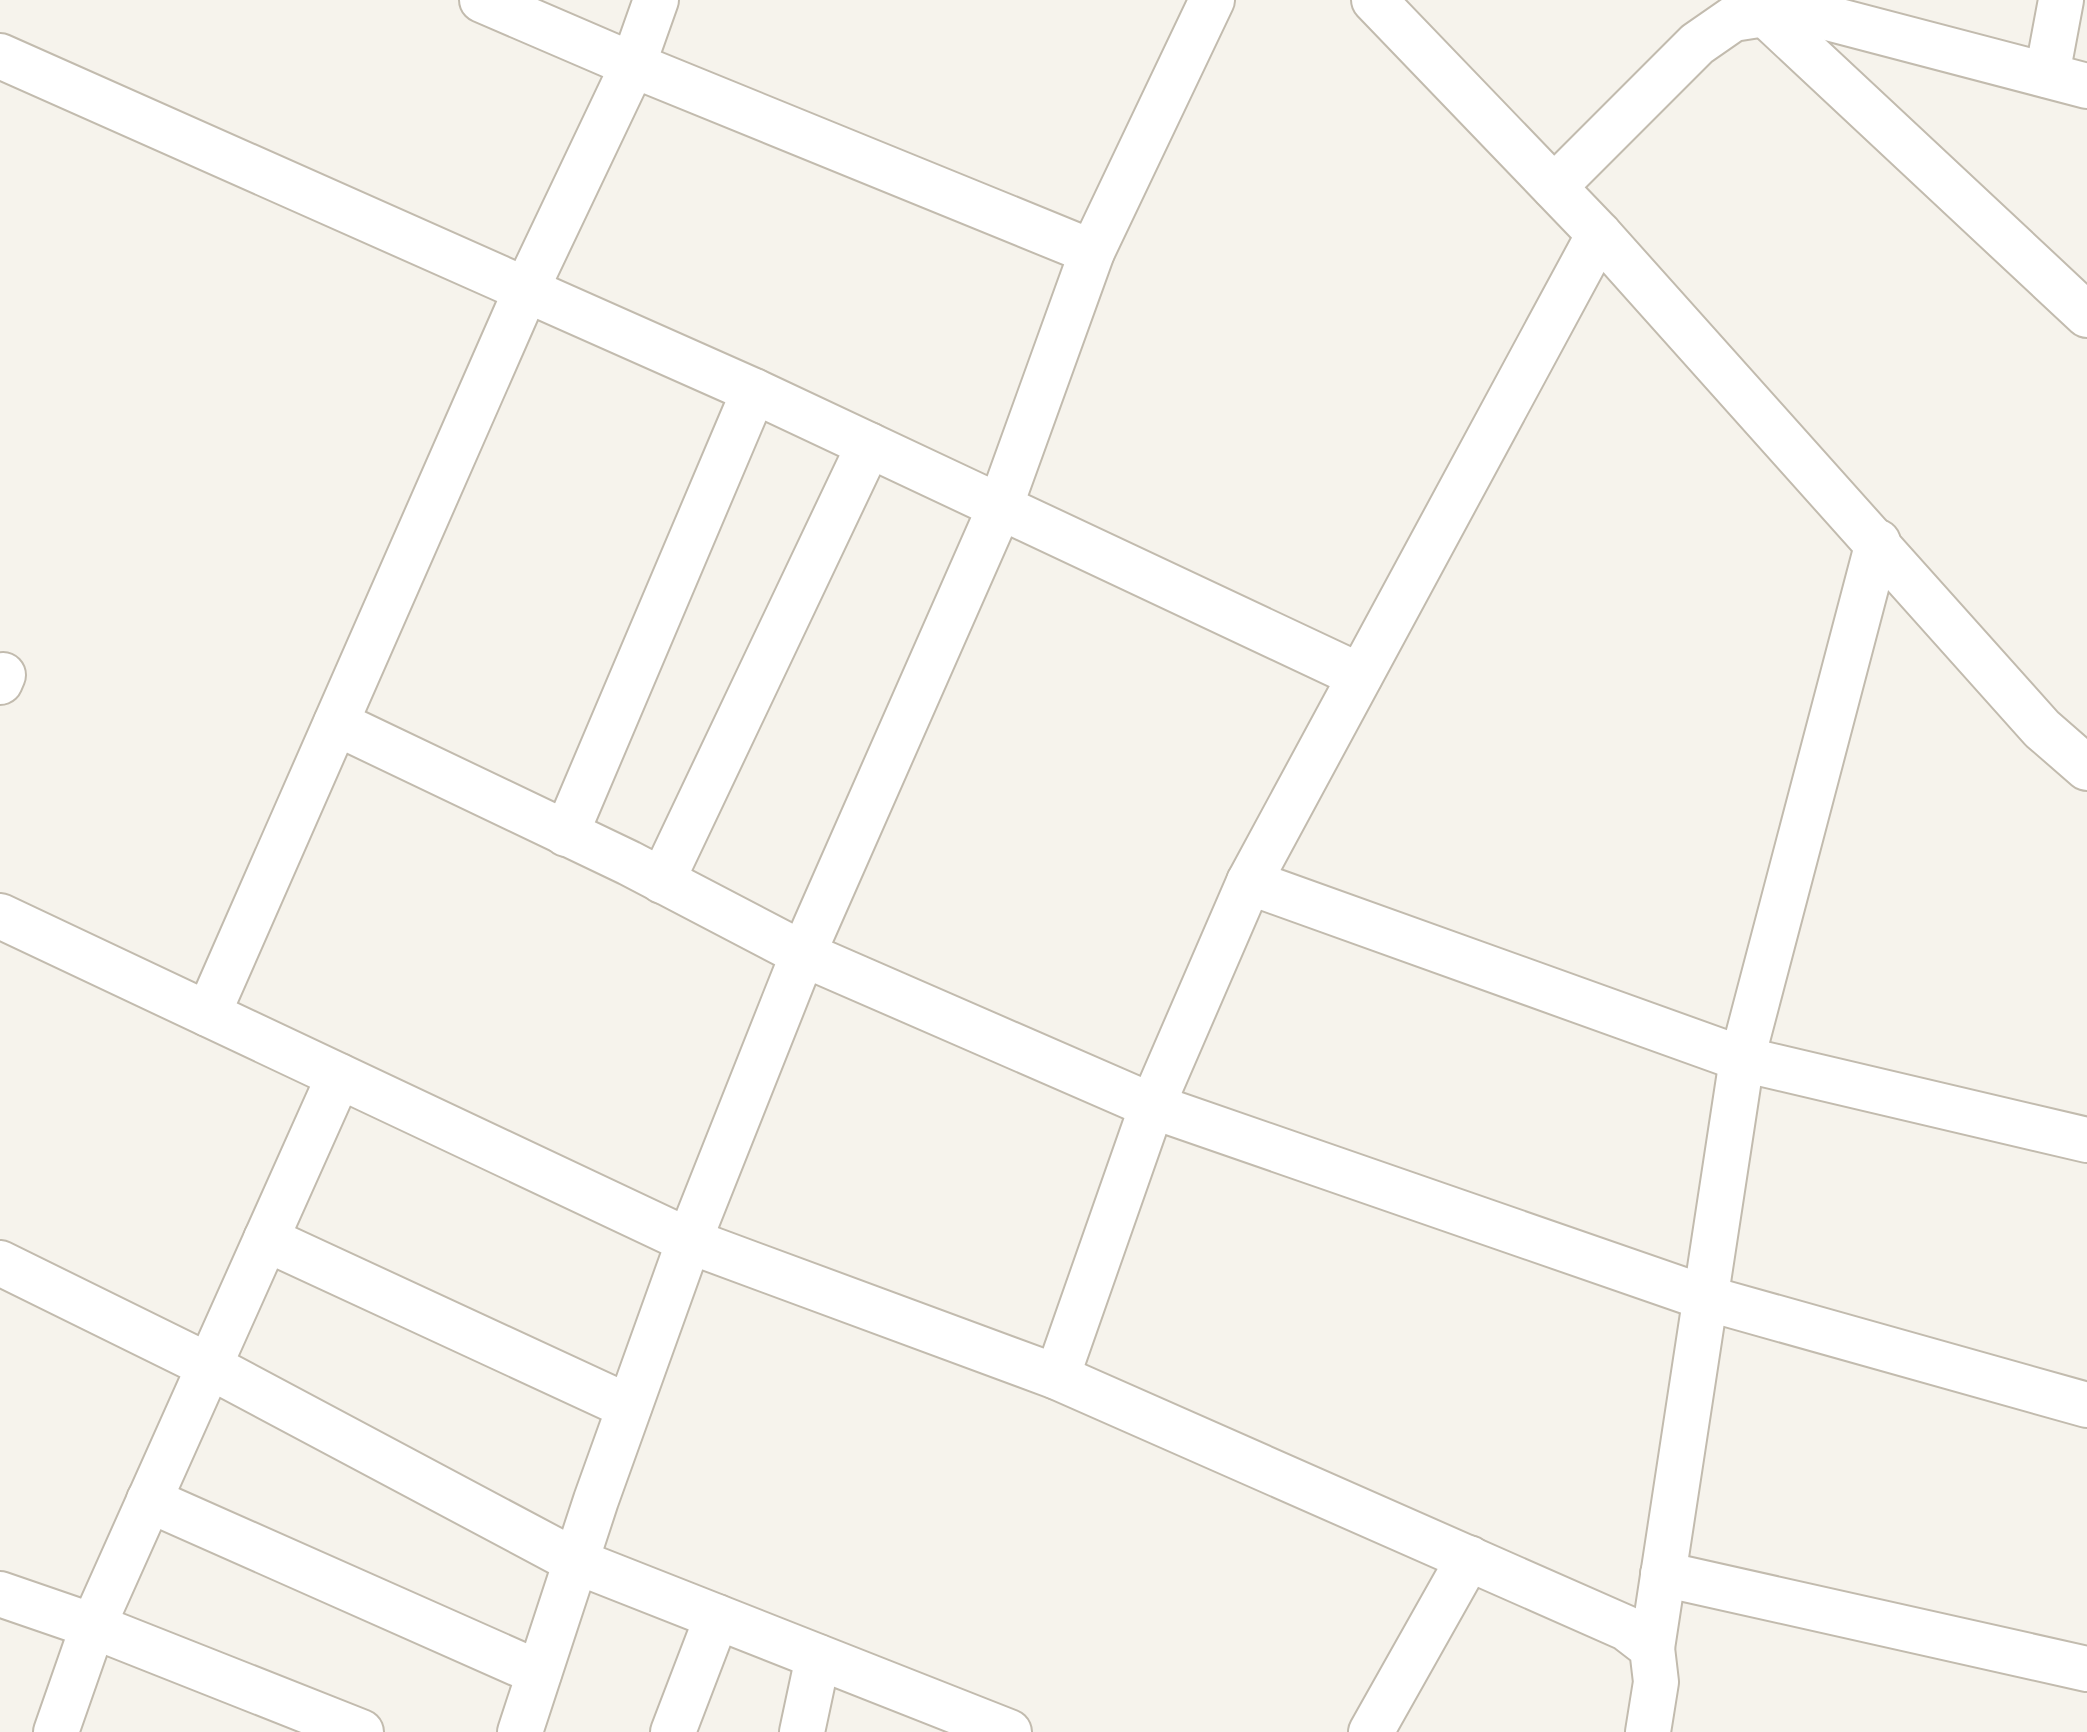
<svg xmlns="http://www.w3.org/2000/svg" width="2087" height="1732" font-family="Ubuntu,sans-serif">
<rect width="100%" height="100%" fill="#f6f3ec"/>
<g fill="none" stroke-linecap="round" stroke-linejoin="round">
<defs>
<g id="minor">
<path d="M482,0L633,65L1092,252"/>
<path d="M1374,0L1599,234L2042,729L2087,768"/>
<path d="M1765,14L2087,315"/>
<path d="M0,56L754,391L1360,676"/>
<path d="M2047,75L2061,0"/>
<path d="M1554,187L1697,44L1733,19L1765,14L1820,16L2087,86"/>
<path d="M0,682L3,675"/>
<path d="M336,723L629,863L803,954L1152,1106L1706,1298L2087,1405"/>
<path d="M566,834L754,391"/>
<path d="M662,881L869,445"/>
<path d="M1249,882L1742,1059L2087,1140"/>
<path d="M0,916L689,1241L1057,1377L1626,1628L1652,1648L1656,1682L1648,1732"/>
<path d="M208,1014L527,288L633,65L656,0"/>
<path d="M266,1239L629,1407"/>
<path d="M0,1263L209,1366L575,1561L1009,1732"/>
<path d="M1057,1377L1152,1106L1249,882L1599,234"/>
<path d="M149,1500L539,1673"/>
<path d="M1663,1574L2087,1669"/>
<path d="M0,1594L93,1626L361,1732"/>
<path d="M1652,1648L1742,1059L1878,542"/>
<path d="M56,1732L93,1626L339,1076"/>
<path d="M520,1732L596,1500L689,1241L803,954L1000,507L1092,252L1212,0"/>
<path d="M673,1732L717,1617"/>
<path d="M802,1732L818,1657"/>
<path d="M1371,1732L1469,1558"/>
</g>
</defs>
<use href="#minor" stroke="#c2bbae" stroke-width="48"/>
<use href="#minor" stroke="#fff" stroke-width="44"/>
</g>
</svg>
